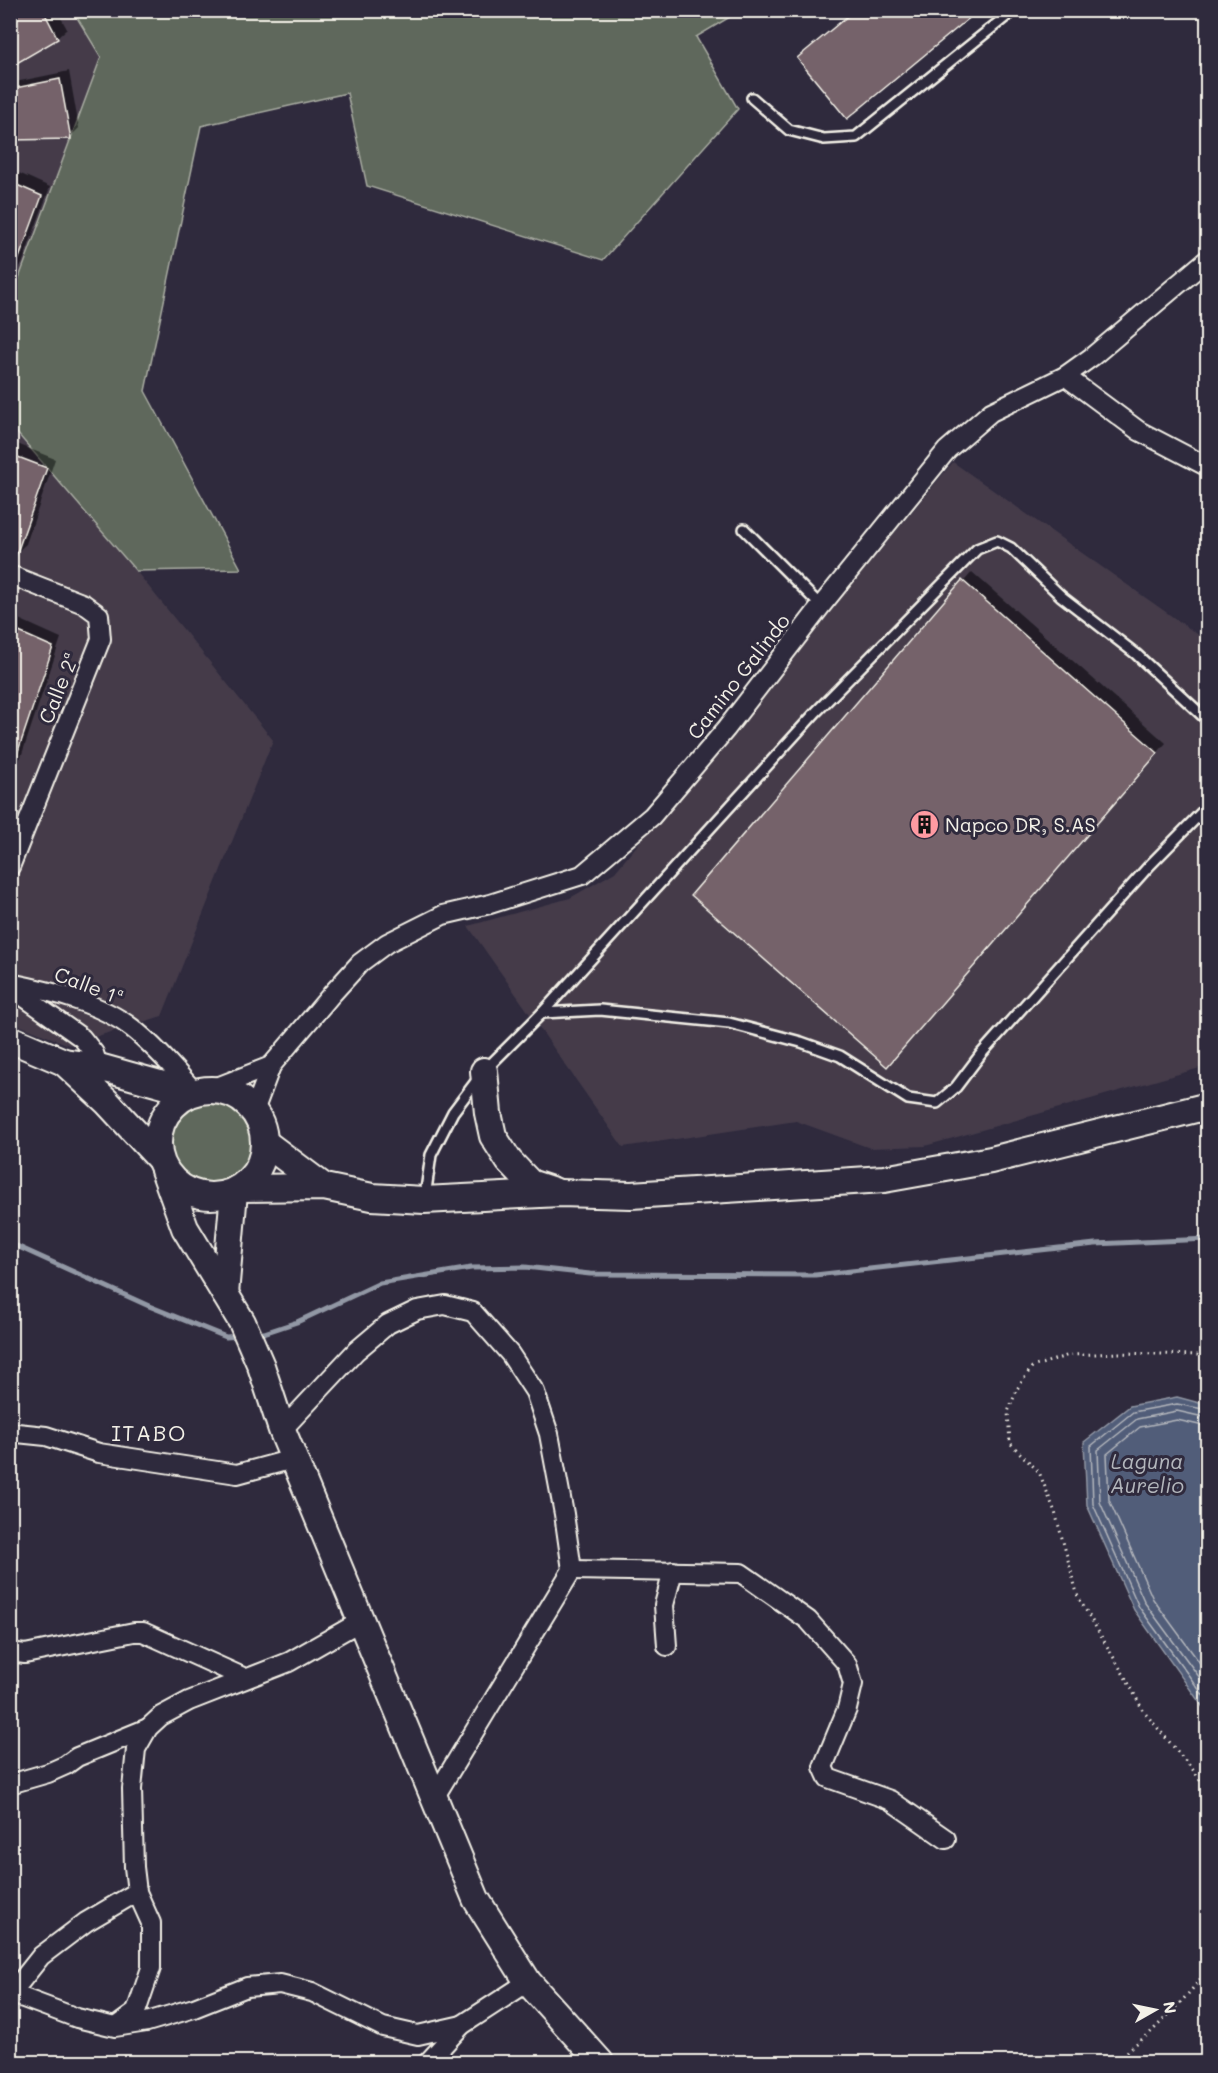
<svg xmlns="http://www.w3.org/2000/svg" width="1218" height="2073" font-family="Mali,sans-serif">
<rect width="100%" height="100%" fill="#2f2a3d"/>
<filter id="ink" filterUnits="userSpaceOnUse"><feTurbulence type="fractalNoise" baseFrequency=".0167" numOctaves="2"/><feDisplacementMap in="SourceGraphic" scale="12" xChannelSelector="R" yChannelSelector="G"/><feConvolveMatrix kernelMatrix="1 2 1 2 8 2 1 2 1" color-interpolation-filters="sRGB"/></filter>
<g filter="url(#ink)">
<g fill="#443b4a">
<path d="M11,11H73L101,57L11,302Z"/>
<path d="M10,426L136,571L273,740L162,1016L69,1045L11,1022Z"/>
<path d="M953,462L1207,641V1066L925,1146L870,1148L796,1121L623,1147L468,926L570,898L615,872Z"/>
</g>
<g fill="#5e685c" stroke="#a9aca2" stroke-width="1.5">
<path d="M73,11H740L696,37L738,109L603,260L367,186L347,93L201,126L145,391L241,569L136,571L11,426L10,302L101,57Z"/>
<circle cx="211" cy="1142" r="47"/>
</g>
<path fill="#515d79" stroke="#9298a5" stroke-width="1.5" d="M1177,1397L1207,1405V1713L1134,1610L1087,1505L1084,1442L1130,1406Z"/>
<g fill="#0007">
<path d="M10,10H57L67,29L57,38Z"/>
<path d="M69,71L79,128L70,137L10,138V83Z"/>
<path d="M10,169L50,187L22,264L13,274L10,273Z"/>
<path d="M10,441L55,459L26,544L16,553L10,551Z"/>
<path d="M972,572L1166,743L896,1055L693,895Z"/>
<path d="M10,615L61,638L21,757L12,767L10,766Z"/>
</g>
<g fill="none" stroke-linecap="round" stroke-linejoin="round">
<g stroke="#b3b6bc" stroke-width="1.5">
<path d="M1208,1410L1177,1404L1133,1412L1091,1446L1093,1504L1139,1607L1208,1702"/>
<path d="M1208,1418L1177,1411L1137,1419L1098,1450L1100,1502L1145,1603L1208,1689"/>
<path d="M1208,1427L1177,1420L1140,1427L1107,1454L1109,1500L1153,1599L1208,1674"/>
</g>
<g stroke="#9298a5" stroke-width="5">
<path d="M10,1243L149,1306L226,1337L239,1336"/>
<path d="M254,1334L264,1333L297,1322L380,1283L471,1268L525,1267L590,1274L815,1275L1095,1244L1208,1239"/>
</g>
</g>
<g fill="#75626a" stroke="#f4f1e8" stroke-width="1.5">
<path d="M10,10H43L58,39L10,67Z"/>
<path d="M855,10H979L847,119L797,58Z"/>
<path d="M60,79L71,139L10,140V89Z"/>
<path d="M10,182L42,196L12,277H10Z"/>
<path d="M10,454L47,468L13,564H10Z"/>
<path d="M962,580L1158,753L887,1067L691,895Z"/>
<path d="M10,628L53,647L13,766H10Z"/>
</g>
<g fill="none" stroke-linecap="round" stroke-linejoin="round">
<defs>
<g id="lane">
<path d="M752,98L789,130L824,139L856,137L1014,10"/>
<path d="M744,529L821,606"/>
<path d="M542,1013L600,1010L729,1023L801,1042L840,1056L908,1099L937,1103L956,1087L981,1054L1149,866L1208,806"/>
<path d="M425,1197L431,1155L453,1112L484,1071L542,1013L816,712L977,549L997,541L1011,548L1061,596L1136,654L1205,718L1208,723"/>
</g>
<g id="street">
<path d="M1065,376L1139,431L1208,467"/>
<path d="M10,575L84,604L99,615L101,639L10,867"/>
<path d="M10,983C50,991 100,1003 132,1028C155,1046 175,1070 195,1092"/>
<path d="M10,987L82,1038L94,1053L101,1075"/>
<path d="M212,1089L271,1066"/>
<path d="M254,1111L271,1066L331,995L360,963L387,943L443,915L490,904L582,875L652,816L726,729L821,606L947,450L991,412L1065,376L1093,356L1208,259"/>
<path d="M282,1430L356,1351L388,1324L417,1310L445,1305L473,1312L510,1354L535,1392L549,1434L564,1514L572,1570L434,1798"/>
<path d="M10,1434L17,1433L46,1436L99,1453L237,1474L293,1459"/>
<path d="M572,1570L741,1573L808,1620L847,1664L853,1684L847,1709L823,1767L828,1778L890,1800L946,1839"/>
<path d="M667,1646L664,1605L673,1571"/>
<path d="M10,1652L25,1654L134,1632H143L245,1678"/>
<path d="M10,1784L48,1773L66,1765L77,1757L148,1728"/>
<path d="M10,1993L77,2018L115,2027L147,2022L194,2008L247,1987L280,1984L312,1992L383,2027L418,2035L462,2025"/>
<path d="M10,1995L41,1956L86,1922L137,1892L134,1867L132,1789L136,1749L148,1728L161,1716L189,1701L289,1662L361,1621"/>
<path d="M118,2025L136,2012L151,1968V1923L137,1892"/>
<path d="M428,2062L462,2025L528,1982"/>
</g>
<g id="secondary">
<path d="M10,1039L64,1062L99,1067L174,1088L186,1095"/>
<path d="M64,1062L107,1102L159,1158"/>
<path d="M484,1071L488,1113L493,1136L509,1161L530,1183L554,1191"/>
<circle cx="211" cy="1143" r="53"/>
<path d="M264,1142L324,1187"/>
<path d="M164,1170L185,1228L242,1322L261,1366L282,1430L476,1899L528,1982L600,2062"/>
<path d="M241,1188L324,1187L372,1197L424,1200L560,1193L631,1195L884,1179L991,1160L1208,1106"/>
<path d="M225,1294L234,1192"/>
</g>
</defs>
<use href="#lane" stroke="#f4f1e8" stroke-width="14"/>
<use href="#street" stroke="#f4f1e8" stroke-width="22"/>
<use href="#secondary" stroke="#f4f1e8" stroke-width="30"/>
<g stroke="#f4f1e8" stroke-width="3" stroke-dasharray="1.5 4.5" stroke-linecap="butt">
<path d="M1208,1362L1197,1355L1119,1353L1069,1355L1032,1367L1017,1389L1008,1412L1010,1443L1039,1472L1055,1512L1078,1597L1124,1675L1144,1712L1194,1771L1208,1793"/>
<path d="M1121,2062C1125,2049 1140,2042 1150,2033C1166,2017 1199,1986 1208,1966"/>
</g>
<use href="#lane" stroke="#2f2a3d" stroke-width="9"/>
<use href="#street" stroke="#2f2a3d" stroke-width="18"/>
<use href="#secondary" stroke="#2f2a3d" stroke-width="26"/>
</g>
</g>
<defs>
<symbol id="building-disc" viewBox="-11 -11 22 22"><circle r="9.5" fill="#ff9aa2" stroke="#2f2a3d"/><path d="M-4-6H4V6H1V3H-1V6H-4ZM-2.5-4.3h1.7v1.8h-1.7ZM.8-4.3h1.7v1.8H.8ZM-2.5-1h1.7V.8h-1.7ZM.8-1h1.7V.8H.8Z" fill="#111"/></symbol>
</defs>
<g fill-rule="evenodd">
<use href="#building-disc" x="908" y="808" width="33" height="33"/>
</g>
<g text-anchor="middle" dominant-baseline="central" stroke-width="6" stroke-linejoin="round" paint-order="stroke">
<g font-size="20" fill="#f4f1e8" stroke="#2f2a3d">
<text transform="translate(738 676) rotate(-52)">Camino Galindo</text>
<text transform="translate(58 688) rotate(-68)">Calle 2ª</text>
<text transform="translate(89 985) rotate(21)">Calle 1ª</text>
</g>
<g font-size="20" fill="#f4f1e8" stroke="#2f2a3d" text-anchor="start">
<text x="945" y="824">Napco DR, S.AS</text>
</g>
<g font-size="21" font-style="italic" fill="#b3b6bc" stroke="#2f2a3d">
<text x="1147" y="1460">Laguna<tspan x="1147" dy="24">Aurelio</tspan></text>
</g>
<g font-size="22" letter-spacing="1.5" fill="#f4f1e8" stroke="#2f2a3d">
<text x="149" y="1432">ITABO</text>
</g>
</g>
<rect width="1218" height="2073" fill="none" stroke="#2f2a3d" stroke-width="36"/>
<rect x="18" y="18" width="1182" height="2037" fill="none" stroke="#f4f1e8" stroke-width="2" filter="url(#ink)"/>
<g transform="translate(1155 2010) rotate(81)" stroke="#2f2a3d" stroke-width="4.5" paint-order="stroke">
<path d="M0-4.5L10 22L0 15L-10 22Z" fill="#f4f1e8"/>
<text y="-9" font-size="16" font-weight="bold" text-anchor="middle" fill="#f4f1e8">N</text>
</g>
</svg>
